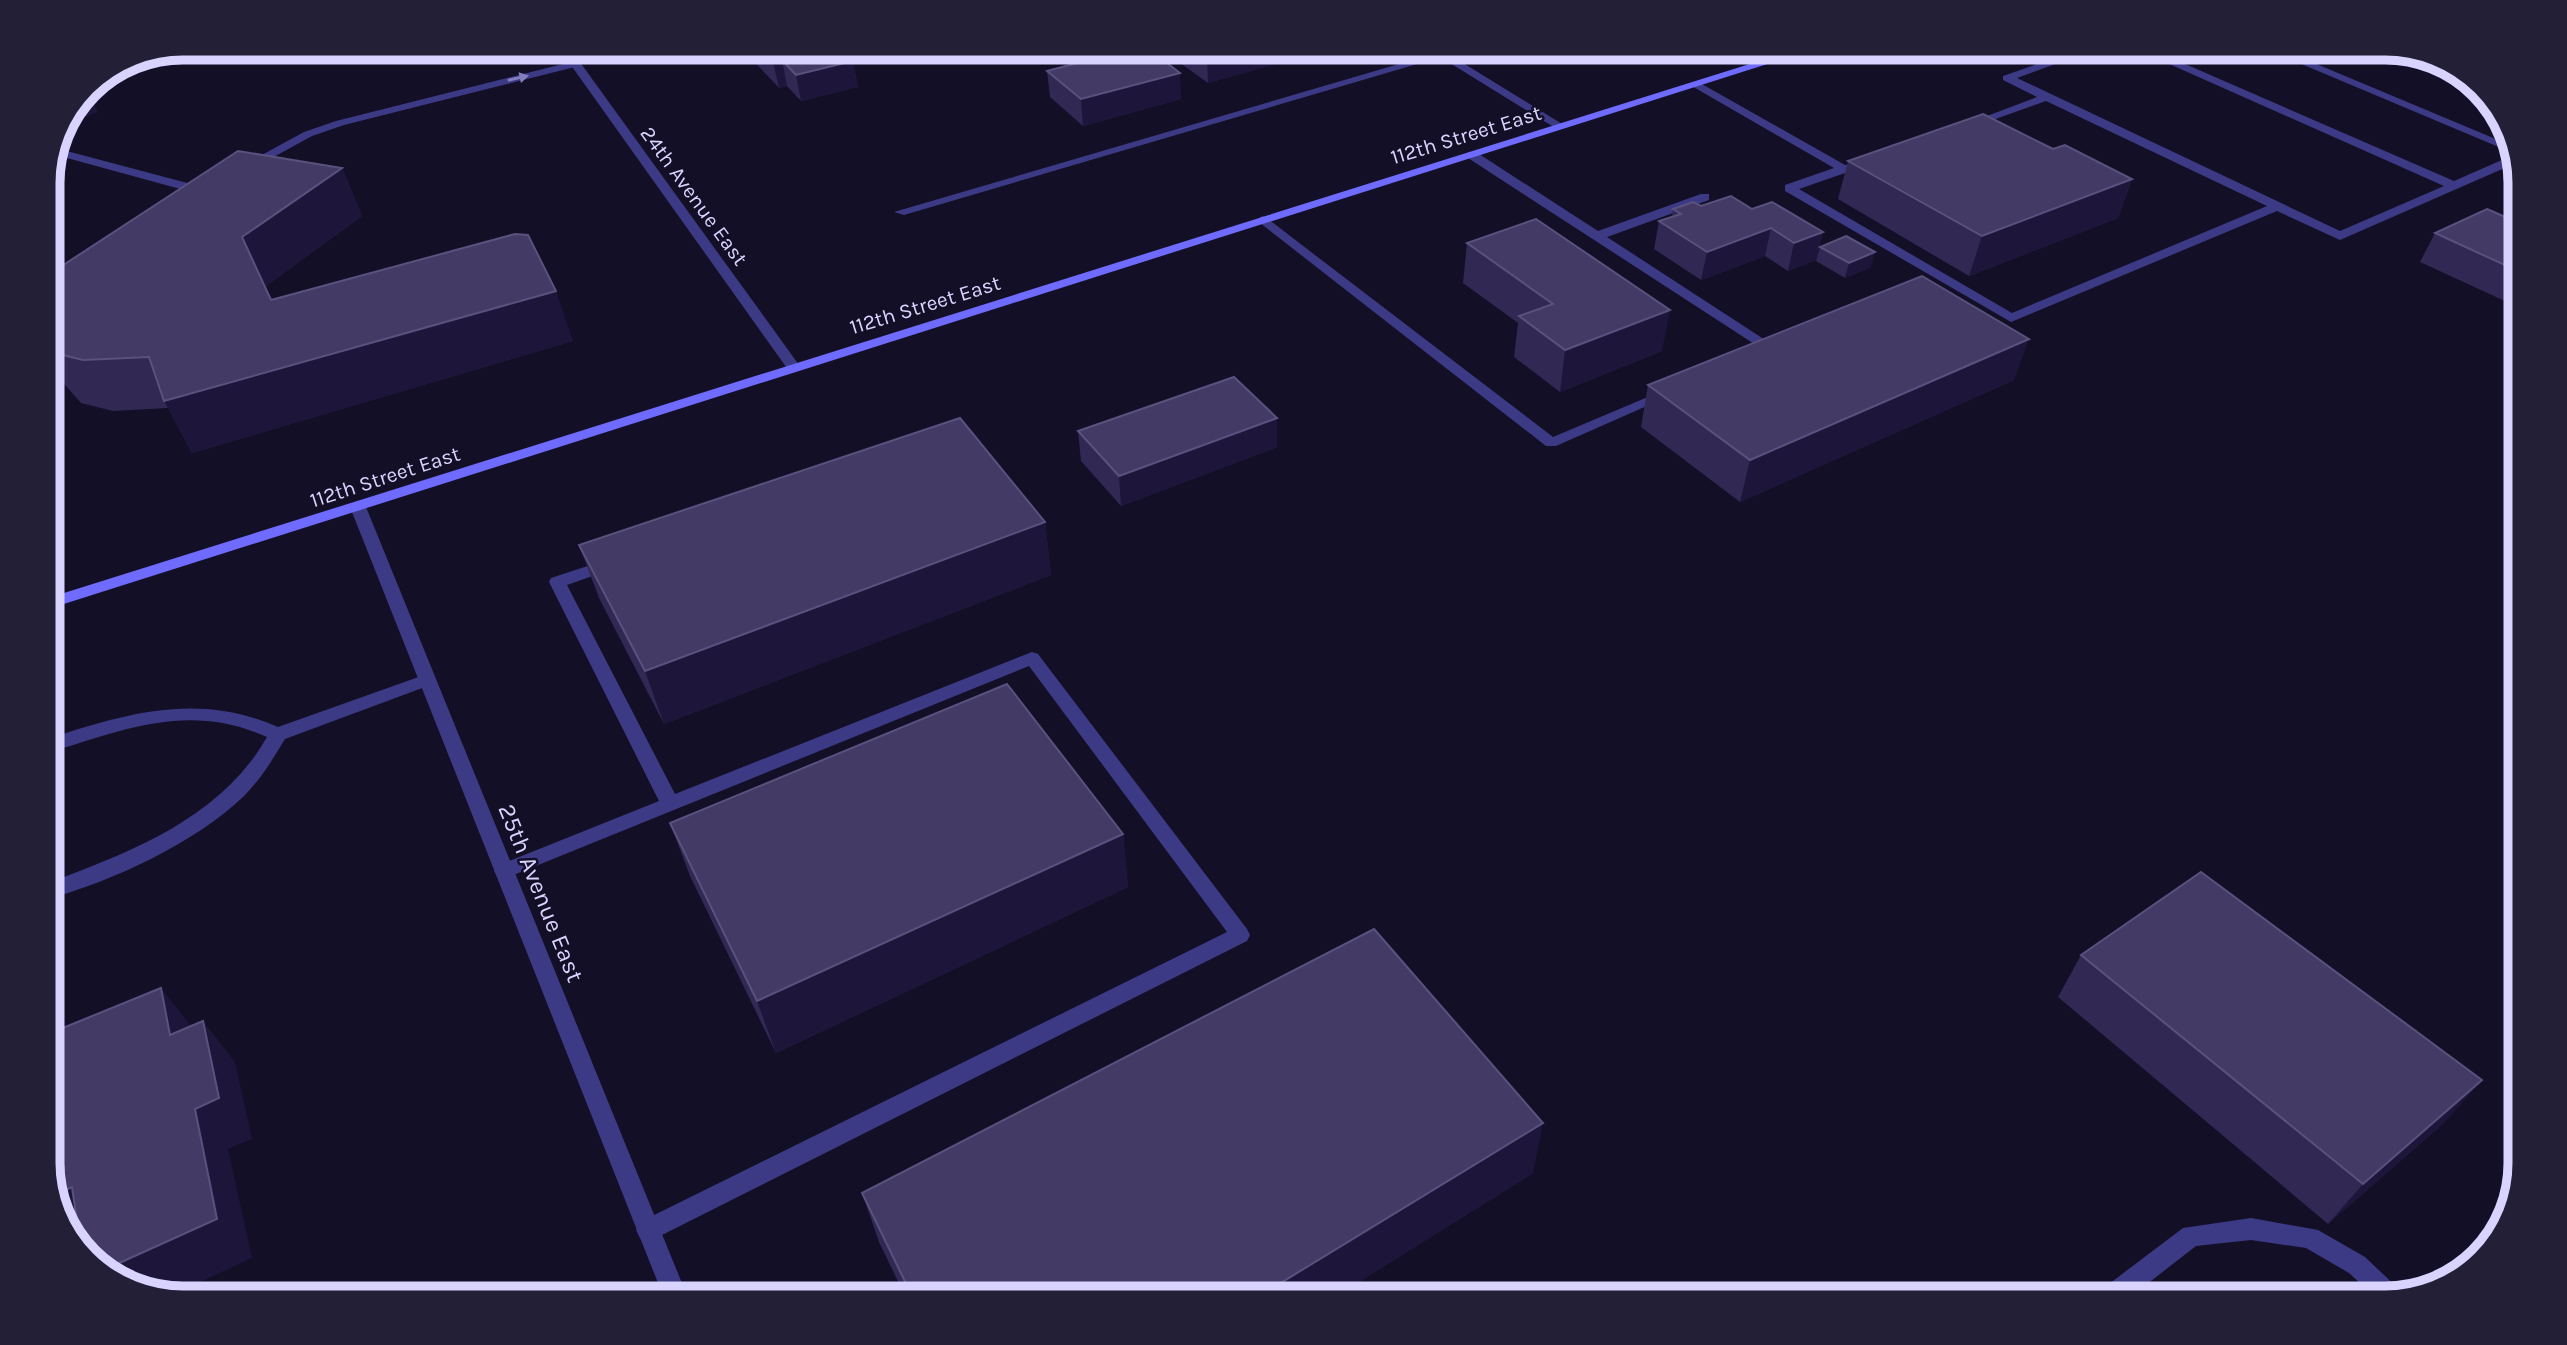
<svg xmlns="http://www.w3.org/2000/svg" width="2567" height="1345" font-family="Karla,sans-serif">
<rect width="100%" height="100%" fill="#130f26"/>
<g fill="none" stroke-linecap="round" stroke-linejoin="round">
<g fill="#3d3a85" fill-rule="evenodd">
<path d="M186,47L118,70L111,71C133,56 160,49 186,47Z"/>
<path d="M1457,47H1475L904,215L894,212Z"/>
<path d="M2086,47H2102L2017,78L2340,231L2444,186L2131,47H2146L2454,181L2511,156H2513L2516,163L2340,240L2277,211L2011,322L1785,191V185L1834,168L1690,85L1700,83L1845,165L1871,158V164L1799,189L2012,313L2267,206L2046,101L1973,127L1963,125L2037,97L2003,80V76Z"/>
<path d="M575,61L579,62V66L344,125L312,136L250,170L240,167L304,132L336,121Z"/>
<path d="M59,149L210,189L212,192L206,196L56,155Z"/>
<path d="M1468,152H1476L1598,231L1701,194H1709V200L1607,237L1779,349L1772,355H1762V349L1468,158Z"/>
<path d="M1264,216L1553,437L1662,391L1667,390L1674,394L1556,446H1546L1260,223V217Z"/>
<path d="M612,558L620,563L618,567L567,585L675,794L1032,652L1038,654L1247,929L1250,935L1247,941L656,1238L648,1241L640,1238L636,1230L640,1222L1227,932L1029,666L511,876L504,879L497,876L494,871L497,866L659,801L549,582L551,578Z"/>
<path d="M427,674L433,676L436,680L433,684L285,739C273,759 261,779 244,796C195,843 113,881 48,899V883C131,852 221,818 267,737C189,702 125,729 48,753V739C127,713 198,692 278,727Z"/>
<path d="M2251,1218L2318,1230L2365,1257L2403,1293L2376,1298L2349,1273L2306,1248L2251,1240L2196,1246L2129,1298H2098L2101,1290L2183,1228Z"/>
</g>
<g fill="#3d3a85" fill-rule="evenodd">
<path d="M558,47H569L799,365V371H789Z"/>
<path d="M1424,47H1437L1567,127L1557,129Z"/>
<path d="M2261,47H2276L2510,145L2513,153Z"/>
<path d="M358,502L366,507L688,1298H664L350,507Z"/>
</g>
<path fill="#6f6bff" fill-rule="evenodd" d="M1804,47H1821L48,609V598Z"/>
</g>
<g fill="#312854">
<path d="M744,47H853L856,62L853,63L858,87L801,101L787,86L779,88L746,53Z"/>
<path d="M1168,47H1296V58L1208,83L1169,55Z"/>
<path d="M2367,47H2385L2405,52L2391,57Z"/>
<path d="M1047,71L1181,99L1083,126L1050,97Z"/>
<path d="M2053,149L2132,179L2118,218L1969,276L1838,199L1848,161Z"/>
<path d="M342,168L362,216L266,286L272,300L573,341L192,453L168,408L113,411L81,403L65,385L48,356V275Z"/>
<path d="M1701,206L1752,209L1823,232L1816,260L1788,271L1765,256L1701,280L1654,249L1659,221L1672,217L1673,209Z"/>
<path d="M2519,223L2520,308L2420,262L2435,233Z"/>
<path d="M1467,243L1662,351L1560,392L1514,357L1518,323L1463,283Z"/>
<path d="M1820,247L1871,267L1845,278L1816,261Z"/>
<path d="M2014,380L1740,502L1641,427L1648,385Z"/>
<path d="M1277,418V447L1121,506L1081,461L1078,431Z"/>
<path d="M1045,522L1051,575L664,724L599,598L579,545Z"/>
<path d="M670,823L1123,834L1128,887L776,1053L690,876Z"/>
<path d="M2081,955L2446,1121L2328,1224L2058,997Z"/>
<path d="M1533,1173L1333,1298H906L879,1242L862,1193Z"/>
</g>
<g fill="#1d163a">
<path d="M834,47H853L856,62L853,63L858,87L801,101L796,75Z"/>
<path d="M1242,47H1296V58L1208,83L1207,57Z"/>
<path d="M2395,50L2405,52L2391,57Z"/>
<path d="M782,60L787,86L779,88L773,62Z"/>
<path d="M1180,73L1181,99L1083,126L1081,99Z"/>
<path d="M91,98L98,112L71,122L80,102Z"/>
<path d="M342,168L362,216L266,286L295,350L242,237Z"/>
<path d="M2132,179L2118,218L1969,276L1982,236Z"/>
<path d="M1771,228L1765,256L1701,280L1707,252Z"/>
<path d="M1823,232L1816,260L1788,271L1794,243Z"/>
<path d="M1875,252L1871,267L1845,278L1849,263Z"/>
<path d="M556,291L573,341L192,453L164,401Z"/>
<path d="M1670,310L1662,351L1560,392L1565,350Z"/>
<path d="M2029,339L2014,380L1740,502L1750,460Z"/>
<path d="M1277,418V447L1121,506L1119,476Z"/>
<path d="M1045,522L1051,575L664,724L645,671Z"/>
<path d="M1123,834L1128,887L776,1053L757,1001Z"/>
<path d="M161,988L194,1030L170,1035Z"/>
<path d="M203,1021L235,1062L252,1139L228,1149L252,1258L172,1295L122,1284L106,1269L195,1109Z"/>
<path d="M2482,1080L2446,1121L2328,1224L2363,1184Z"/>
<path d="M1543,1123L1533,1173L1333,1298H1256Z"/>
<path d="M72,1187L111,1227L76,1243L70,1238L55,1195Z"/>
</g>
<g fill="#433a66" stroke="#5a527e" stroke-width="2">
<path d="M759,47H839L853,61L796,75L782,60L773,62Z"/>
<path d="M1138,47H1146L1180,73L1081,99L1047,71Z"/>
<path d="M1193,47H1242L1207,57Z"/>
<path d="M83,95L91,98L80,102Z"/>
<path d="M1983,114L2053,149L2065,145L2132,179L1982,236L1848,161Z"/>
<path d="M238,151L342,168L242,237L271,300L515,234L528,235L556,291L164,401L149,357L83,360L51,352L48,348V275Z"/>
<path d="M1731,196L1752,209L1772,202L1823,232L1794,243L1771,228L1707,252L1659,221L1681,214L1673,209L1693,202L1701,206Z"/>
<path d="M2487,209L2519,223L2520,272L2435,233Z"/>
<path d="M1536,219L1670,310L1565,350L1519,316L1553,304L1467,243Z"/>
<path d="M1846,236L1875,252L1849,263L1820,247Z"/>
<path d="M1922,276L2029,339L1750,460L1648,385Z"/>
<path d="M1234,377L1277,418L1119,476L1078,431Z"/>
<path d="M960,418L1045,522L645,671L579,545Z"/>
<path d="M1007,684L1123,834L757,1001L670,823Z"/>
<path d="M2201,872L2482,1080L2363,1184L2081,955Z"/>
<path d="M1374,929L1543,1123L1256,1298H913L862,1193Z"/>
<path d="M161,988L170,1035L203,1021L219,1098L195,1109L217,1219L106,1269L81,1248L72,1187L55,1195L48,1172V1101L57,1097L48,1034Z"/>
</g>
<defs><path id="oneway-solid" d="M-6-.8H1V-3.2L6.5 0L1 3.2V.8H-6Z" transform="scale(1.75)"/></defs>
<use fill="#837fbc" href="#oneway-solid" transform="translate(518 78) rotate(-13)"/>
<g text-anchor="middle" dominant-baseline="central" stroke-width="5" stroke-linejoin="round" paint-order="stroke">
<g font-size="21" fill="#d9d4ff" stroke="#130f26">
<text transform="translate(1466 135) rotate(-17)">112th Street East</text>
<text transform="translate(694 196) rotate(54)">24th Avenue East</text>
<text transform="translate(925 305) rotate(-17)">112th Street East</text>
<text transform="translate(385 477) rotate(-18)">112th Street East</text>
</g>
<g font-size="24" fill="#d9d4ff" stroke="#130f26">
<text transform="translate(541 893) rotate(68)">25th Avenue East</text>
</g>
</g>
<path d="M0 0H2567V1345H0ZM183 60H2385A123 123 0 0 1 2508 183V1163A123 123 0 0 1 2385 1286H183A123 123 0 0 1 60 1163V183A123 123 0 0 1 183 60Z" fill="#231f37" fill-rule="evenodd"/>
<path fill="none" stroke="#d9d4ff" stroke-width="9" d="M183 60H2385A123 123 0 0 1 2508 183V1163A123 123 0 0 1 2385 1286H183A123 123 0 0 1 60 1163V183A123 123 0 0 1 183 60Z"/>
</svg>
